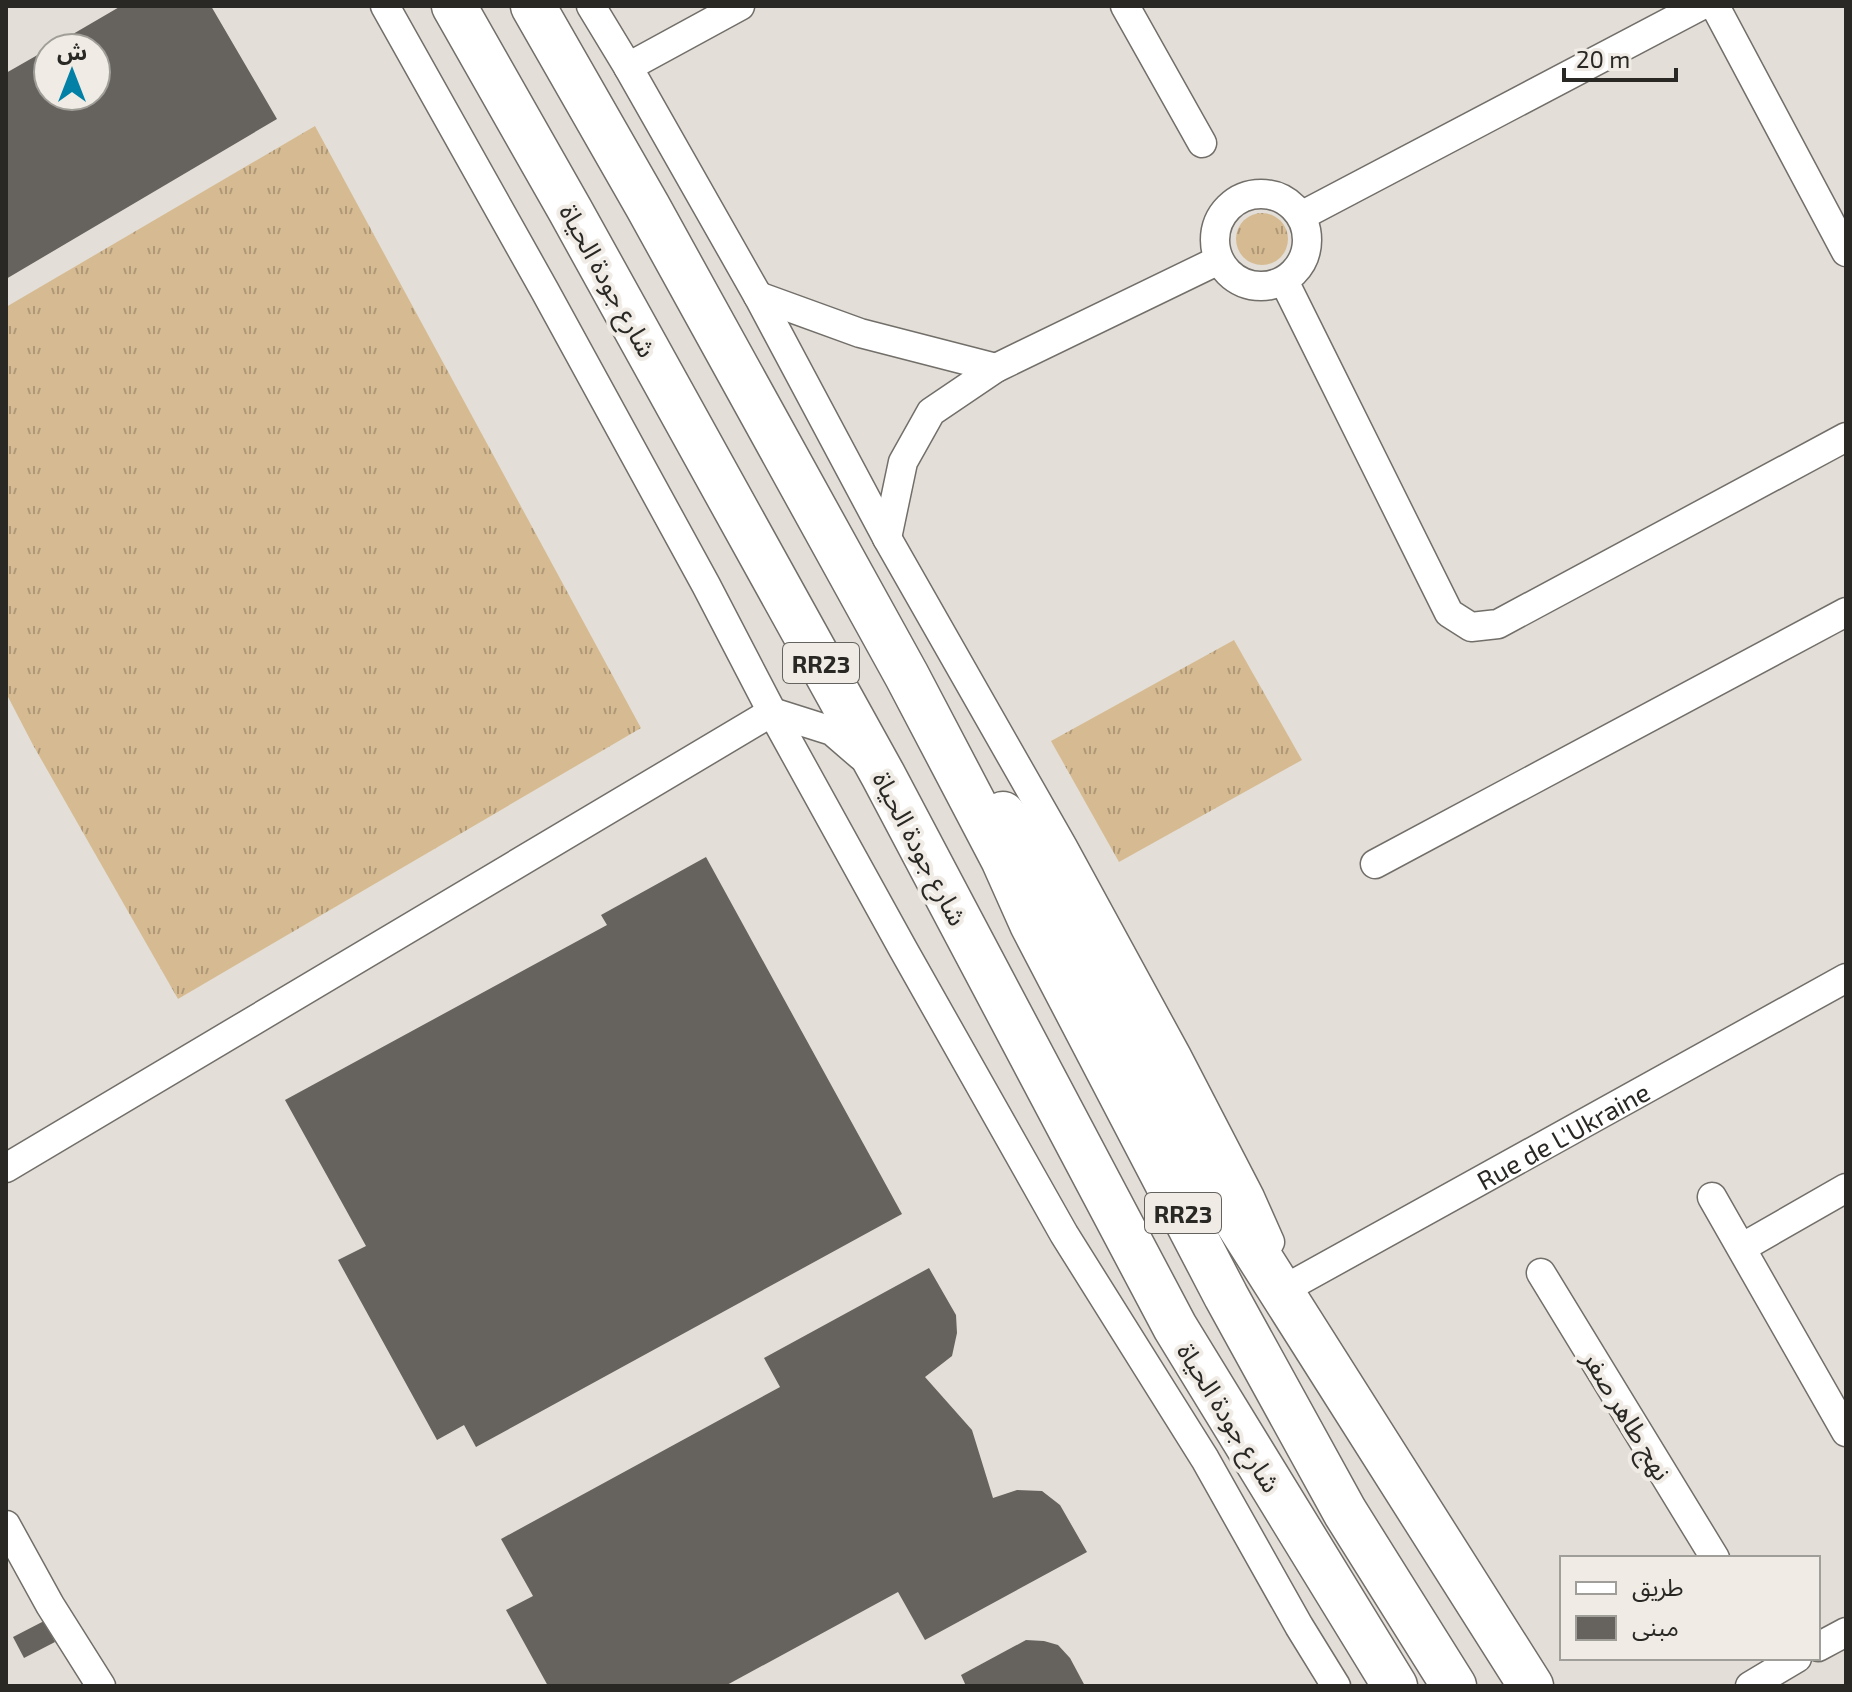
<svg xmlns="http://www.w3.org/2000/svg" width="1852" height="1692" font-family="'Exo 2','Noto Sans Arabic',sans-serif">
<defs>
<pattern id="grass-tufts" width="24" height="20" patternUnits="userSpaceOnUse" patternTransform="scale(2)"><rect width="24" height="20" fill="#d6bb92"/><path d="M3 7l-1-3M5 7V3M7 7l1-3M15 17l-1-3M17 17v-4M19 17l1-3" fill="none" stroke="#ae9877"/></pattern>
</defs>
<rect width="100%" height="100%" fill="#e3dfd8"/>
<g fill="url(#grass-tufts)">
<path d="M315,126L641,728L178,999L33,745L6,693V307Z"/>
<circle cx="1262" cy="239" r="26"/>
<path d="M1234,640L1302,760L1119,862L1051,741Z"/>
</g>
<g fill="#66625d">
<path d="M121,6H211L277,119L6,279V73L48,49V96H96V48H49Z"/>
<path d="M706,857L902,1214L476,1447L464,1425L437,1440L338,1260L366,1246L285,1100L607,925L601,915Z"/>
<path d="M929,1268L956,1315L957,1333L952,1356L925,1377L972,1430L993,1498L1017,1490L1042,1491L1060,1505L1087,1552L925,1640L898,1592L725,1686H548L506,1610L533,1596L501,1539L780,1387L764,1358Z"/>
<path d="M44,1621L55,1642L24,1658L13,1637Z"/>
<path d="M1026,1640L1044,1641L1058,1645L1070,1658L1085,1686H966L961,1675Z"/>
</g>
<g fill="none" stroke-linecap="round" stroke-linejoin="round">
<defs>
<g id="street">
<path d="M385,6L545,291L706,585L772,712L903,949L1064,1234L1205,1459L1299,1626L1336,1686"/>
<path d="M591,6L628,67L758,296L887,538L1063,847L1177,1056L1250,1197L1270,1242"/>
<path d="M1125,6L1202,143"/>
<path d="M1715,6L1846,252"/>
<path d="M628,67L740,6"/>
<circle cx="1261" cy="240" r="46"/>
<path d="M1301,216L1700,6"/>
<path d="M1284,281L1449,613L1471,627L1498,624L1846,437"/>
<path d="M758,296L860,333L996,368"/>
<path d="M887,538L903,462L931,412L996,368L1219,260"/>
<path d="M1375,864L1846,612"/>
<path d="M6,1168L772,712L832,731L861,756"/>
<path d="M1712,1197L1846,1432"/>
<path d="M1743,1247L1846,1188"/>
<path d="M1541,1273L1715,1558"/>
<path id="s1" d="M1281,1291L1846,978"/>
<path d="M6,1525L50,1605L101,1686"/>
<path d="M1818,1647L1846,1632"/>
<path d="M1750,1686L1797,1658"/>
</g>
<g id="highway">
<path d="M454,6L570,210L883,775L1175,1327L1395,1686"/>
<path d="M533,6L648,207L907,676L1003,859L1032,924L1226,1296L1345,1512L1454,1686"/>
<path d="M1003,814L1049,877L1213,1184L1531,1686"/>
</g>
</defs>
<use href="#street" stroke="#726e69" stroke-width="31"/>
<use href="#highway" stroke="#726e69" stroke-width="47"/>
<use href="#street" stroke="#fff" stroke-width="28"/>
<use href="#highway" stroke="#fff" stroke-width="44"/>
</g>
<g text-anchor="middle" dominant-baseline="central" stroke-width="8" stroke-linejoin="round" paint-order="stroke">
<g fill="#f0ece5" stroke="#65635f" stroke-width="2">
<rect x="783" y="643" width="76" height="40" rx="6"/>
<rect x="1145" y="1193" width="76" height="40" rx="6"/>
</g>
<g font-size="24" font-weight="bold" fill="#292825">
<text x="821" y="663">RR23</text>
<text x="1183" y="1213">RR23</text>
</g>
<g font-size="26" fill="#292825" stroke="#f0ece5">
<text transform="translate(609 280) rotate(61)">شارع جودة الحياة</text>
<text transform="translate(921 848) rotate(62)">شارع جودة الحياة</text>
<text stroke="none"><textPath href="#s1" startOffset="322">Rue de L'Ukraine</textPath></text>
<text transform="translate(1628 1415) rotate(59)">نهج طاهر صفر</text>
<text transform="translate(1230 1417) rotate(58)">شارع جودة الحياة</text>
</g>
</g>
<rect width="1852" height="1692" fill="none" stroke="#292825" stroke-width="16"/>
<rect x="1560" y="1556" width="260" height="104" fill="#f0ece5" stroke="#a09e98" stroke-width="2"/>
<rect x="1576" y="1582" width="40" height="12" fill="#ffffff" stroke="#a09e98" stroke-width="2"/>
<text x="1632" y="1596" font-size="24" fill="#292825">طريق</text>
<rect x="1576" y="1616" width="40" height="24" fill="#66625d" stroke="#a09e98" stroke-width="2"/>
<text x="1632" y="1636" font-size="24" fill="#292825">مبنى</text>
<g transform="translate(72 72)"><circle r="38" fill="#f0ece5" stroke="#a09e98" stroke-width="2"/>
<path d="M0-6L14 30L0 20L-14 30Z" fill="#0280a6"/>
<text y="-12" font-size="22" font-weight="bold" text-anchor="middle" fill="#292825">ش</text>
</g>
<path d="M1564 68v12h112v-12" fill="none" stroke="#292825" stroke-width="4"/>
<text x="1576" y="68" font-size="24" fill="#292825" stroke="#f0ece5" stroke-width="6" paint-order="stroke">20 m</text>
</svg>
